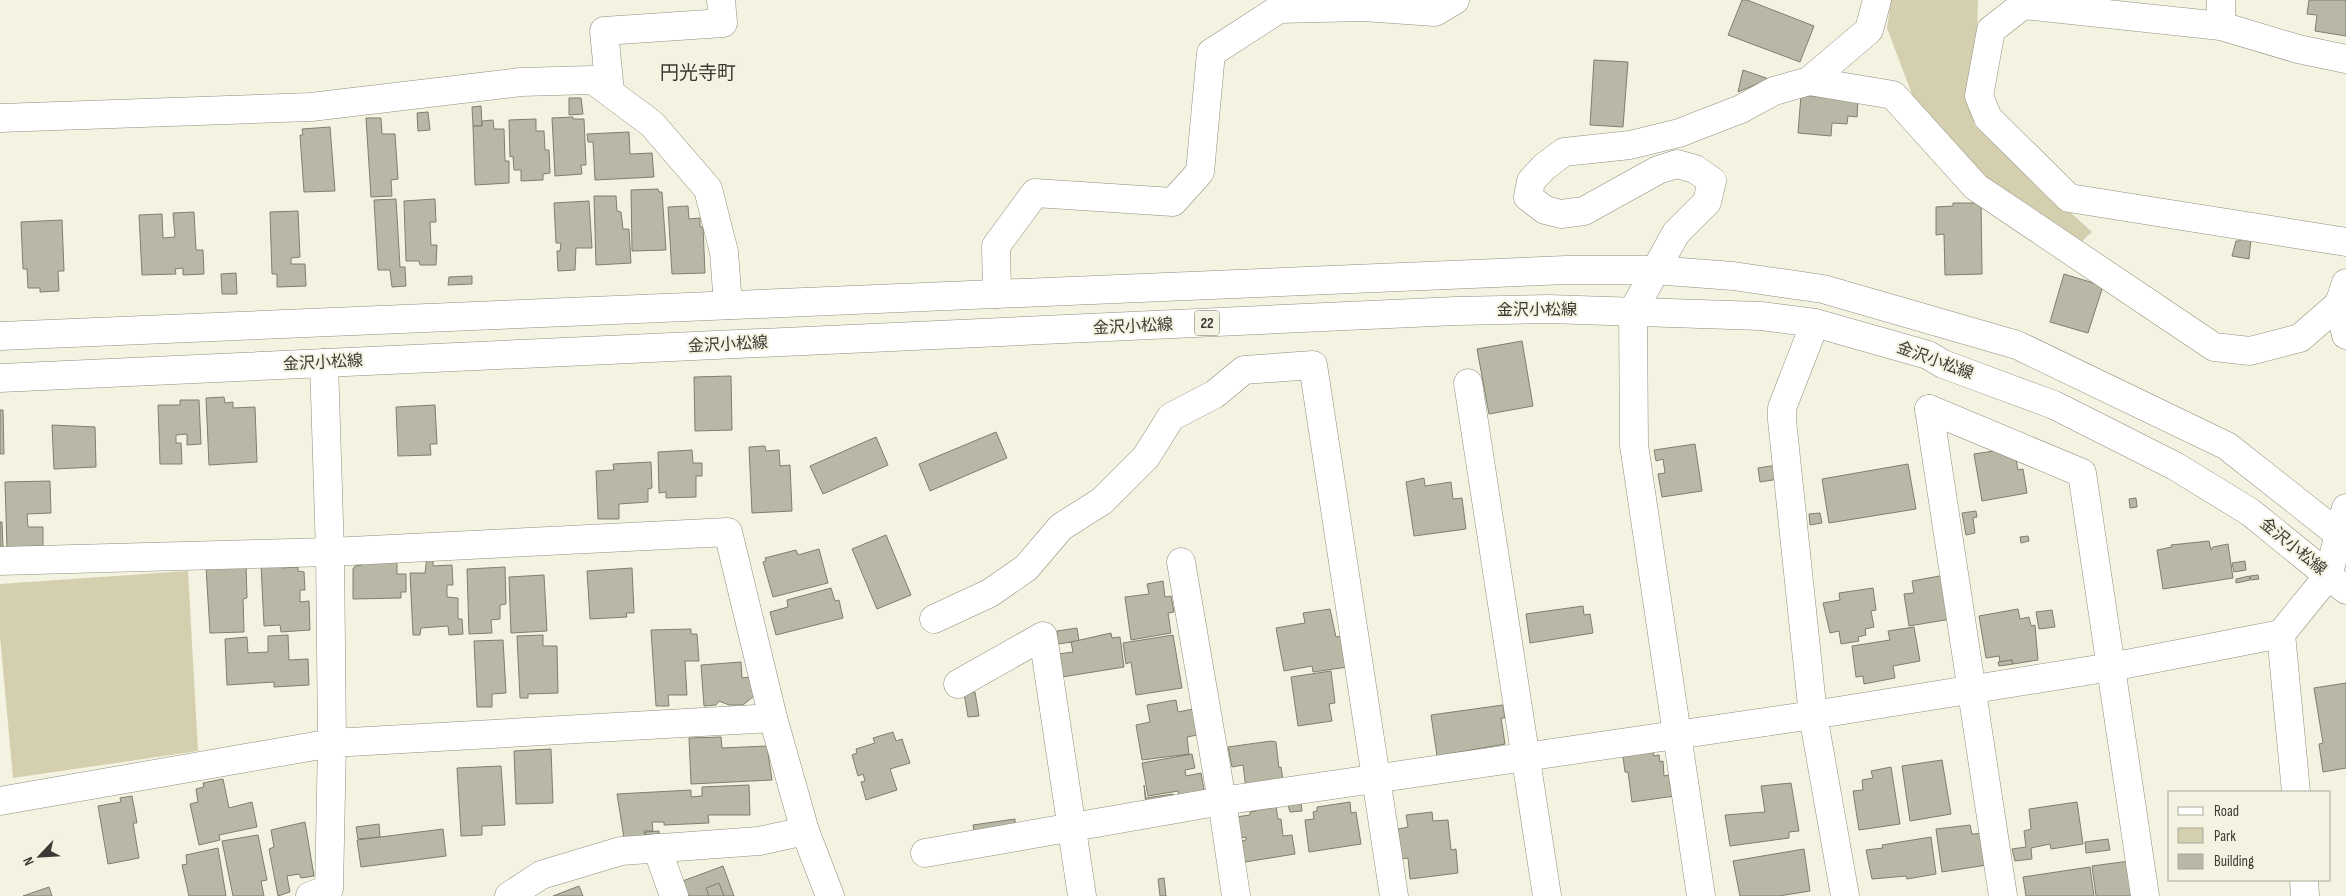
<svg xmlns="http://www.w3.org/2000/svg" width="2346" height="896" font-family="'Sofia Sans Condensed','Noto Sans JP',sans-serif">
<rect width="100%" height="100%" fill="#f4f2e0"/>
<g fill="#d4cfaf">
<path d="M1891,0H1978L1974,125L2092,232L2079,244L1980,178L1913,97L1887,28Z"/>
<path d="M188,571L198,751L13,778L0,636V584Z"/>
</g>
<g fill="#b9b7a6" stroke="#807e6e">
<path d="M1742,0H1747L1814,26L1800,62L1728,35Z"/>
<path d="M2309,0H2346V36L2315,31L2317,15L2307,14Z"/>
<path d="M1594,60L1628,62L1623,127L1590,125Z"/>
<path d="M1743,70L1769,79L1738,92Z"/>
<path d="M1801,95L1858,100L1857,117L1848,116L1847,124L1832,123L1831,136L1798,133Z"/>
<path d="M569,98H581L583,114L569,115Z"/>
<path d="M481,106L482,126H473L472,107Z"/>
<path d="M428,112L430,130L418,131L417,113Z"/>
<path d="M573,117V119H584L586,165H581L582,174L555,176L552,118Z"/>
<path d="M366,118H381L382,134H395L398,179L391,180L392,196L371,197Z"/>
<path d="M536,119V131H544L545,150H549L550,173L543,174V180L521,181V170H514L513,156L510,157L509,120Z"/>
<path d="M493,120L494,129H504L505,161H509V183L475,185L473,126H482V121Z"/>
<path d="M330,127L335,191L304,192L300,135H303L302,129Z"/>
<path d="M629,132L630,154L652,153L654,177L595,180L593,142H588L587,134Z"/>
<path d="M658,189L659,192H662L666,250L632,251L631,190Z"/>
<path d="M594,196H616L617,211L621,212L623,229H629L631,263L596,265Z"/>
<path d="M396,199L400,267H405L406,286L392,287L390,270H378L374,200Z"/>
<path d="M435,199L436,222H430L431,245H437L436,265H420L419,261H406L404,201Z"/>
<path d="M589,201L592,248H576L575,270L558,271L557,251H560L561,243H556L554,203Z"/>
<path d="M1953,203H1981L1982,274L1945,275L1944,234L1936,235V207L1953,206Z"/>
<path d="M688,206L689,219L700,218V227H703L705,273L672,274L668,207Z"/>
<path d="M298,211L300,257L291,258V264H305L306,286L277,287V274H272L270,212Z"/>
<path d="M194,212L196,250H203L204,274L183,275V268L175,269L176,274L142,275L139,215L162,214L163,238L175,237L173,213Z"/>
<path d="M62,220L64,271H58L59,291L40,292V288H28L27,269H23L21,222Z"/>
<path d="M2241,237L2251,239L2249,259L2232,256L2236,241H2240Z"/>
<path d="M236,273L237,294H222L221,274Z"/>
<path d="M2064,274L2103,286L2088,333L2050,322Z"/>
<path d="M472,276V284L448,285L449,277Z"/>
<path d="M1522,341L1533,406L1489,414L1477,349Z"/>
<path d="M731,376L732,430L695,431L694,377Z"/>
<path d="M224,397L225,403L233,402V408L255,407L257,462L209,465L206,398Z"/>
<path d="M180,400H199L201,444L187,445V434L176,435V443H181L182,464H160L158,405H180Z"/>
<path d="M435,405L437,444H430L431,455L398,456L396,407Z"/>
<path d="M0,410H3L4,454H0Z"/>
<path d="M52,425L95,427L96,467L54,469Z"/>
<path d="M996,432L1007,458L930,491L919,464Z"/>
<path d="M876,437L888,465L823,494L810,466Z"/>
<path d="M1695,444L1702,491L1662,497L1658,474L1665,473L1663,459L1656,461L1654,450Z"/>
<path d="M765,446L766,451L779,450L780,466L790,465L792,511L752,513L749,447Z"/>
<path d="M2014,448L2018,470L2023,469L2027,493L1982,501L1974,454Z"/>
<path d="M692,450L693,463H702V476H696V497L666,498V492L659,493L658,452Z"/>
<path d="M651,462L652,488L648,489V502L619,504V519H598L596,471L614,470L613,464Z"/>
<path d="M1908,464L1916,509L1829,523L1822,479Z"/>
<path d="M1777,465L1779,479L1760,482L1758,468Z"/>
<path d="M1424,478L1425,486L1451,482L1453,499L1462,498L1466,529L1414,536L1406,482Z"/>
<path d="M50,481L51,513L27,514L28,527H43V546L7,547L5,482Z"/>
<path d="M2136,498L2137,507L2130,508L2129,499Z"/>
<path d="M1976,511L1977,517L1973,518L1975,533L1966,535L1962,513Z"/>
<path d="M1820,513L1822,523L1810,525L1809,514Z"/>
<path d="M0,522H2L3,548H0Z"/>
<path d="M886,535L911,595L877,609L852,549Z"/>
<path d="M2028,536L2029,541L2021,543L2020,537Z"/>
<path d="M2209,541L2211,550L2213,547L2228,544L2233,578L2163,589L2157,550L2172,547L2171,545Z"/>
<path d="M819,549L828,583L773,597L763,562L766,561L765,558L796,550L798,555Z"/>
<path d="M427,557H433V566L452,565L453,585H447V597L458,598V619H462L463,634L449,635L448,626L421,628L420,635H413L410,573H425Z"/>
<path d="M397,560V574H406V592H401V598L353,599V569L355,566L362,565V561Z"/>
<path d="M2245,561L2246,570L2234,572L2232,563Z"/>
<path d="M282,563V568L298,567V571L304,572L305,590H300V602L309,601L310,630L281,632L280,625L264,626L261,565Z"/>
<path d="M246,565L247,598L243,599L244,632L210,633L206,567Z"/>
<path d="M505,567L506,604L500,605V619L491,620L492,633L469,634L467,569Z"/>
<path d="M632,568L634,613H626L627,617L590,619L587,571Z"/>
<path d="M544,575L547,631L511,633L509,577Z"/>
<path d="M1945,575L1951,619L1909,626L1904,594L1914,593L1912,581Z"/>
<path d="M2258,575L2259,579L2251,580L2250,576Z"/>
<path d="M2249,576L2250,580L2236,583V579Z"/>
<path d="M1163,581L1165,597L1171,596L1174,612L1168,613L1171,633L1131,640L1125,597L1149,594L1147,584Z"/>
<path d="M831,588L835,601L839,600L843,618L776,635L770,612L788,607L787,600Z"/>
<path d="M1873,588L1876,610L1871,611L1874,627L1865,629L1866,635L1858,637L1859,641L1841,644L1839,631L1830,633L1823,603L1840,600L1839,593Z"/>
<path d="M1583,606L1584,615L1590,614L1593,633L1530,643L1526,614Z"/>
<path d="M1330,609L1336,637L1343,636L1348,667L1313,672L1312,666L1284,671L1276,628L1305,623L1303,613Z"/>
<path d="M2018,609L2020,619L2029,617L2031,626L2035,625L2038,660L2013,664L2012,660L2000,662L1999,656L1986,658L1979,616Z"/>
<path d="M2052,610L2055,627L2039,629L2036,612Z"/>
<path d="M1914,627L1920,661L1893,666L1895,678L1864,684L1863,676L1856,677L1852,646L1890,640L1888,631Z"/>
<path d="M1077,628L1079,641L1058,644L1057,631Z"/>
<path d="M691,629V634H697L699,661H685L687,695H668L669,706H656L651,630Z"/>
<path d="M1111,633L1112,638L1120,637L1124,667L1062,677L1058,654L1073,652L1071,642Z"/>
<path d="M288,635L289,660L308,659L309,685L274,687V682L227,685L225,639L247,637L248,653L268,652V636Z"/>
<path d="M543,635V646H557L558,693L528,694V698H520L517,636Z"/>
<path d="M1173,635L1182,688L1136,695L1131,662L1126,664L1123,643Z"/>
<path d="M503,640L506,693L492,694V707H477L474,641Z"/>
<path d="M2012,660L2013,664L1999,666L1998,662Z"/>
<path d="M741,662L742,678L750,677L754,696L743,705H729L719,701L716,705L704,706L701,665Z"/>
<path d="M1331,671L1335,703L1329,704L1332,721L1298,726L1291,677Z"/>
<path d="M2346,683V768L2323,772L2319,744L2323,743L2314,688Z"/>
<path d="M975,692L979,716L968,717L964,693Z"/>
<path d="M1176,700L1178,712L1193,709L1197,735L1187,737L1189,754L1142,760L1136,725L1150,722L1147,705Z"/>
<path d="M1503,705L1505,718H1501L1505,744L1437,756L1431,715Z"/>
<path d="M893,732L896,741L902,739L910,763L890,769L897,790L866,800L861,782L865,781L863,774L858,776L852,755L857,753L856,749L875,743L873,738Z"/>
<path d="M721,737L722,748L767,746L772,780L691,784L689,738Z"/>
<path d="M1271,741L1276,742L1279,768L1281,767L1283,780L1246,789L1243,765L1232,767L1228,747Z"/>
<path d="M551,749L553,803L516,804L514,751Z"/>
<path d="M1653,751L1654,756L1659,755L1660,762L1663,761L1664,776L1669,775L1671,791H1675V796L1632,802L1628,772H1625L1623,757Z"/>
<path d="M1192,754L1195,768L1185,770L1186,776L1201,773L1205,795L1180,799L1178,791L1148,796L1142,763Z"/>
<path d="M1942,760L1951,814L1910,821L1902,766Z"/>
<path d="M501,766L505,825L482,826V835L461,836L457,768Z"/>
<path d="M1891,767L1900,824L1859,830L1853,791L1863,790L1862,780L1873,778L1871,771Z"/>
<path d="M223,779L229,808L252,802L257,827L219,835L220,840L199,845L190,804L198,802L196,789L204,787L203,783Z"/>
<path d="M1791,783L1799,831L1789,832V838L1730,846L1725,815L1765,812L1761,786Z"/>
<path d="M749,785L750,815H708L709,823L664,825V822H652L653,831H644L645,836L624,838L617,794L691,790V797L702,796V787Z"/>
<path d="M1144,785L1146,798L1173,794L1174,799L1146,806Z"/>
<path d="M132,796L137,823H133L139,858L108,864L98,806L121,802L120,798Z"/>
<path d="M1350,802L1351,813L1356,812L1361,844L1309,852L1305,820L1314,819L1313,812L1317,811V807Z"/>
<path d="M2077,802L2083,844L2051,849L2050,844L2031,848L2032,859L2015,861L2012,849L2026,847L2024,831L2031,829L2029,809Z"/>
<path d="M1301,803L1302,811L1290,812L1288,805Z"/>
<path d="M1276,806L1278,819H1281L1283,836L1292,835L1295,854L1245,862L1242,841L1246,840V837L1240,838L1236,817L1250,815V812L1256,811V809Z"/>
<path d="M1432,812L1433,821L1448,820L1451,850L1456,849L1458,873L1410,879L1408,858L1401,859L1398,829L1408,827L1406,815Z"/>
<path d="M1015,819V826L974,832L973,825Z"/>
<path d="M305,822L314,876L301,878L299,874L287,876L290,892L278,896L269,849L274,847L271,830Z"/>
<path d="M379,824L380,837L358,839L356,827Z"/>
<path d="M1970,825L1972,834L1988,833L1993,864L1942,872L1936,829Z"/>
<path d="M443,829L446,856L361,867L357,840Z"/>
<path d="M659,831V834L645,835V832Z"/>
<path d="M258,835L267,880L261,881L264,896H233L222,841Z"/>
<path d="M1931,837L1936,874L1907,879L1906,876L1872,879L1866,850L1883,848L1882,845Z"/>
<path d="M2108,839L2110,850L2086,853L2085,842Z"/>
<path d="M218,848L226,896H189L182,865L187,864L186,855Z"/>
<path d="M1804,849L1810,891L1779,896H1740L1733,861Z"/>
<path d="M2137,860L2142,896H2096L2092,866Z"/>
<path d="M723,866L734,896H685L680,882Z"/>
<path d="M2090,867L2094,896H2026L2023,877Z"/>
<path d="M1164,878L1166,896H1160L1158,879Z"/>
<path d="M719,883L724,896H709L706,888Z"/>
<path d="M579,886L583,896H553Z"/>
<path d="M49,887L52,896H23Z"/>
</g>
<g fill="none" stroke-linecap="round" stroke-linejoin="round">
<defs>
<g id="minor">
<path d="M2221,26V0"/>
<path d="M2346,59L2298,49L2221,26L2023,5L1991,30L1979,96L1988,118L2069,198L2346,242"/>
<path d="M1809,81L1893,95L1976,187L2214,347L2250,351L2300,338L2339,304L2346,283"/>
<path d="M610,92L604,31L723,23L721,0"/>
<path d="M0,118L311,107L521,82L593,80L652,124L708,189L724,252L728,305"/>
<path d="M997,294L996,246L1035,193L1173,202L1200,172L1211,53L1279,9L1363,7L1435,12L1455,0"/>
<path d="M2339,304L2346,335"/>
<path d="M1815,323L1782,408V420L1813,715L1845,896"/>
<path d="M1468,383L1547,896"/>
<path d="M1929,409L2082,473L2145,896"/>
<path d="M1929,409L2003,896"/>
<path d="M0,561L330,552L728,532L773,718"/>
<path d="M1181,562L1222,801L1236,896"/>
<path d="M934,619L990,593L1026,568L1061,527L1102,501L1146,457L1171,417L1215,394L1244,370L1313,365L1394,896"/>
<path d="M958,684L1043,636L1082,896"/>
<path d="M2296,792L2281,634L2328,576L2346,508"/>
<path d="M0,801L332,743L330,552L324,363"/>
<path d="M657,848L674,896"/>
<path d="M925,853L1222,801L1813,715L2111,667L2281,634"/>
<path d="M2304,880L2305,896"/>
<path d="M310,896L329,889L332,743L773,718L805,831L830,896"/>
<path d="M509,896L541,875L621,851L759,841L805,831"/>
<path d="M1701,896L1634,445L1633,311L1676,233L1707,202L1712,181L1695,169L1677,164L1658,170L1584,211L1561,214L1545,210L1528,197L1531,181L1544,167L1564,152L1630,145L1679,133L1741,109L1774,91L1809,81L1869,30L1877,0"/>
</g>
<g id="major">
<path d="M0,336L1566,270H1654L1733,276L1823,289L2017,345L2227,446L2346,540"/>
<path d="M0,378L1456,311L1548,309L1761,316L1815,323L1928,355L1943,364L2054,405L2175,466L2250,512L2346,590"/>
</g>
</defs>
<use href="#minor" stroke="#918e7e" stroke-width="29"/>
<use href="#major" stroke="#918e7e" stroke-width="29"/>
<use href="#minor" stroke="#fff" stroke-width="28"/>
<use href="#major" stroke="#fff" stroke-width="28"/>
</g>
<g text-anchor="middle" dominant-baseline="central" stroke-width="4" stroke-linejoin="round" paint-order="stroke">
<rect fill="#f4f2e0" stroke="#727067" stroke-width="1" x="1194.5" y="310.5" width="25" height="25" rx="4"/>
<g font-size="15" font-weight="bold" fill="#3b3933">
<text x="1207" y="323">22</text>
</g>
<g font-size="16" fill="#3b3933" stroke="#f4f2e0">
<text x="1537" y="310">金沢小松線</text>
<text transform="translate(1133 327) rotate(-3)">金沢小松線</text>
<text transform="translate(728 345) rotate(-3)">金沢小松線</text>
<text transform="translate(1935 361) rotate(20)">金沢小松線</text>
<text transform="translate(323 363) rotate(-3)">金沢小松線</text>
<text transform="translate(2293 547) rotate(39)">金沢小松線</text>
</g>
<g font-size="19" fill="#3b3933" stroke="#f4f2e0">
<text x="698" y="73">円光寺町</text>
</g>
</g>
<rect x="2168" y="791" width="162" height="90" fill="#f4f2e0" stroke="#aaa89b"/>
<rect x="2178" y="807" width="25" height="8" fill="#ffffff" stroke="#aaa89b"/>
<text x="2214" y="816" font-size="15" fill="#3b3933">Road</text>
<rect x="2178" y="828" width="25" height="15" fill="#d4cfaf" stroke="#aaa89b"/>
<text x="2214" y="841" font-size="15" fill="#3b3933">Park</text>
<rect x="2178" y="854" width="25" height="15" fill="#b9b7a6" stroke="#aaa89b"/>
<text x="2214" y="866" font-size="15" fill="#3b3933">Building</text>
<g transform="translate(40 856) rotate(245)" stroke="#f4f2e0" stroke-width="4" paint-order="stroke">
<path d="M0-4L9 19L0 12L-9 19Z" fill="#3b3933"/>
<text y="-8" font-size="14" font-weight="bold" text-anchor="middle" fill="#3b3933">N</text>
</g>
</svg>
